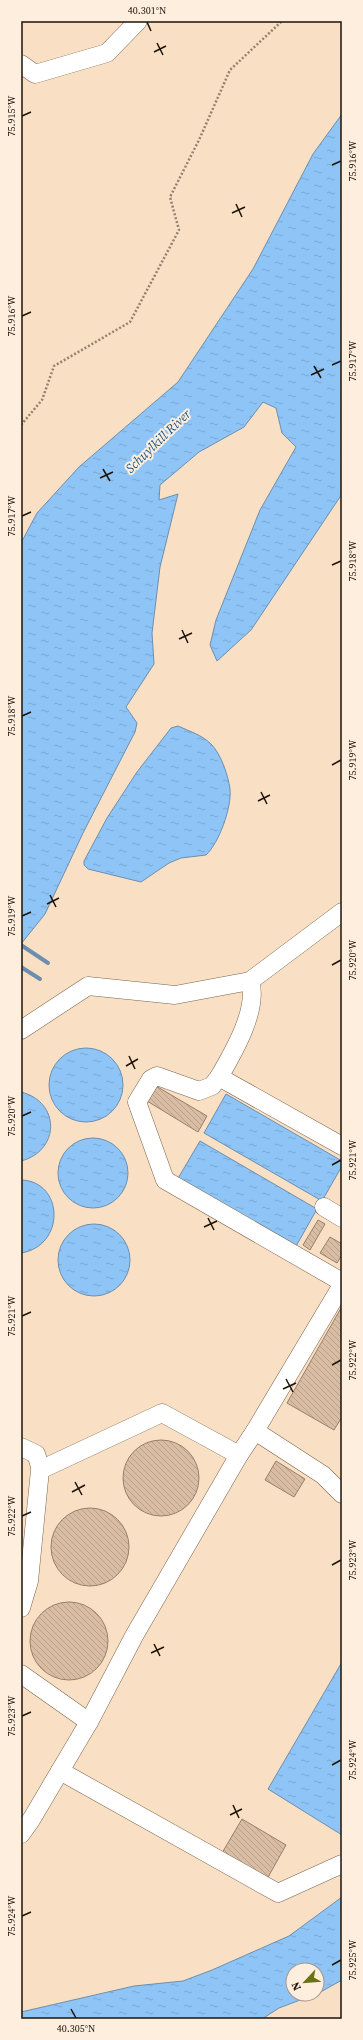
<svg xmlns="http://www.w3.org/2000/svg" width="363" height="2040" font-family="'Source Serif 4',serif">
<defs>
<pattern id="water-ripples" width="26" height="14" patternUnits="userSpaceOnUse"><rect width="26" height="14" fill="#8ec4f6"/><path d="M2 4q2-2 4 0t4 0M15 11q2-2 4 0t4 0" fill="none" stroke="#7aa8d2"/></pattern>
<pattern id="building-back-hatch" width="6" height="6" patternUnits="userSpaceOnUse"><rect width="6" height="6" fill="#d8bda4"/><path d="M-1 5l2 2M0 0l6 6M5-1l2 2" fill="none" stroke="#b9a28c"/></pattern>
</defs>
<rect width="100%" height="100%" fill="#f9dfc4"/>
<g fill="url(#water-ripples)" stroke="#6c8faf">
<path d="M342,114V494L251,630L217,661L210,645L216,620L260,510L296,447L282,433L276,408L263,402L244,427L199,452L160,485L159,500L178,494L160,567L152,633L154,664L126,707L137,723L135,732L83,833L45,914L21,944V543L37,513L79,467L178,382L253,269L313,154Z"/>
<path d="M178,726C189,731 202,735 211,744C221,754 228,775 230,789C232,807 219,843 206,855L181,858L169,863L141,882L88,869L84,865V861L107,818L137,772L171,728Z"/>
<circle cx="86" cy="1085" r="37"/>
<path d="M21,1092C61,1102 60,1151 21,1161Z"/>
<path d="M226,1094L342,1161V1166L322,1201L204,1133Z"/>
<circle cx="93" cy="1173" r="35"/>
<path d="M200,1141L317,1209L295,1248L177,1180Z"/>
<path d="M21,1180C64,1181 66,1246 21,1253Z"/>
<circle cx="94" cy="1260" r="36"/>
<path d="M342,1662V1835L268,1789Z"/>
<path d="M342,1897V1980L317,1994V1970H293V1994H316L279,2008L262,2019H21V2012L134,1986L183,1981L212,1970L289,1936Z"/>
</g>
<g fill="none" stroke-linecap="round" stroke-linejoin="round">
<g stroke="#6c8faf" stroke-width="4">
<path d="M21,945L48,963"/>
<path d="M21,967L40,979"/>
</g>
</g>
<g fill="url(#building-back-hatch)" stroke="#987f68">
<path d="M156,1086L207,1116L198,1132L147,1101Z"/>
<path d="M318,1220L325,1224L310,1250L303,1245Z"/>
<path d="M330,1237L342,1244V1255L337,1263L320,1253Z"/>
<path d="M341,1308L342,1417L334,1430L287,1403Z"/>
<circle cx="161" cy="1478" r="38"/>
<path d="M276,1461L305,1479L294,1497L265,1480Z"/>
<circle cx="90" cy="1547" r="39"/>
<circle cx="69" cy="1641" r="39"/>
<path d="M242,1819L286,1845L267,1879L222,1853Z"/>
</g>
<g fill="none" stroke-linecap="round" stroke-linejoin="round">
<defs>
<g id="minor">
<path d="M21,64L35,74L107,53L138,21"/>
<path d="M250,981C259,1009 233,1053 219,1077L342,1146"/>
<path d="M21,1030L88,986L175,995L250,981L342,912"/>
<path d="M219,1077L212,1086L199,1091L157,1076L151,1079L137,1102L165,1180L342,1282"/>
<path d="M324,1207L342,1218"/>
<path d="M255,1431L323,1475L342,1494"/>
<path d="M21,1447L36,1454L41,1469"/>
<path d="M21,1608L29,1581L40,1470L162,1413L239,1455"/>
<path d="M21,1674L89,1722"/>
<path d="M60,1771L278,1893L342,1864"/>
<path d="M21,1834L31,1820L89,1722L134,1636L239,1455L255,1431L342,1285"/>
</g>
</defs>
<use href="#minor" stroke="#7b654c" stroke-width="19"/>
<path stroke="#93816e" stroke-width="2.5" stroke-dasharray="2 2" stroke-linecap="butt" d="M21,425L42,400L54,366L130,322L179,230L170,197L199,140L230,70L282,21"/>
<use href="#minor" stroke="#fff" stroke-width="18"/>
</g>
<path fill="none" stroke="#1c1309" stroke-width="1.5" d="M147,22L151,31M157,43L163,55M154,52L166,46M22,116L31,112M332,165L341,161M236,204L242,217M232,213L245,207M22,316L31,312M332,365L341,361M314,366L321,378M311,375L324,369M103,469L110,481M100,478L113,472M22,516L31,512M332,565L341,561M182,630L188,643M179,639L192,633M22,716L31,712M332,765L341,760M261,792L267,804M258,801L270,795M50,895L56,907M47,904L59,898M22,916L31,912M332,965L341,960M129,1056L135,1069M126,1066L138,1059M22,1116L31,1112M332,1165L341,1160M208,1218L214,1230M204,1227L217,1221M22,1316L31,1312M332,1365L341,1360M286,1379L293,1392M283,1389L296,1383M75,1482L82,1495M72,1492L85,1485M22,1516L31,1512M332,1565L341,1560M154,1644L160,1656M151,1653L164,1647M22,1716L31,1712M332,1765L341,1760M233,1805L239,1818M230,1815L242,1809M22,1916L31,1912M332,1965L341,1960M71,2009L76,2018"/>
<g text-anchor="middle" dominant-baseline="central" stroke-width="4" stroke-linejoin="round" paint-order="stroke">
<g font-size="13" font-style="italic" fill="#1d5685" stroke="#feeede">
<text transform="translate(158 441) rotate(-44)">Schuylkill River</text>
</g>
</g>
<rect width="363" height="2040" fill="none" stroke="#feeede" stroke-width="44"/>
<g transform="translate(305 1982) rotate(244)"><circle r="19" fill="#feeede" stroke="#a49689"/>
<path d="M0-3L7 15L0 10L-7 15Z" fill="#6a7117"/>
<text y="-6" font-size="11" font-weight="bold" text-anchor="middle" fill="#1c1309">N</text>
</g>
<rect x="22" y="22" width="319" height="1996" fill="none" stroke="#1c1309" stroke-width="1.5"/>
<g font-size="10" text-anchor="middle" fill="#1c1309">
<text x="147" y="14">40.301°N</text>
<text transform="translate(11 116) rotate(-90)" y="4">75.915°W</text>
<text transform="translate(352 161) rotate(-90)" y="4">75.916°W</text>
<text transform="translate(11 316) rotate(-90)" y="4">75.916°W</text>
<text transform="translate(352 361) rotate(-90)" y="4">75.917°W</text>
<text transform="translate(11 516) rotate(-90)" y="4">75.917°W</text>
<text transform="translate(352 561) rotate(-90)" y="4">75.918°W</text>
<text transform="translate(11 716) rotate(-90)" y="4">75.918°W</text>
<text transform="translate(352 760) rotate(-90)" y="4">75.919°W</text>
<text transform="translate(11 916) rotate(-90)" y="4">75.919°W</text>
<text transform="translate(352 960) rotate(-90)" y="4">75.920°W</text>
<text transform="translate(11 1116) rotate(-90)" y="4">75.920°W</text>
<text transform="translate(352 1160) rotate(-90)" y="4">75.921°W</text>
<text transform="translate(11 1316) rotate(-90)" y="4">75.921°W</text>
<text transform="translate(352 1360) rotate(-90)" y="4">75.922°W</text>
<text transform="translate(11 1516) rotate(-90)" y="4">75.922°W</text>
<text transform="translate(352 1560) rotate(-90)" y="4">75.923°W</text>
<text transform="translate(11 1716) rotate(-90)" y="4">75.923°W</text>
<text transform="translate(352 1760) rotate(-90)" y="4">75.924°W</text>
<text transform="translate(11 1916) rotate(-90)" y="4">75.924°W</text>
<text transform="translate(352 1960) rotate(-90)" y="4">75.925°W</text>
<text x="76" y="2032">40.305°N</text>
</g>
</svg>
